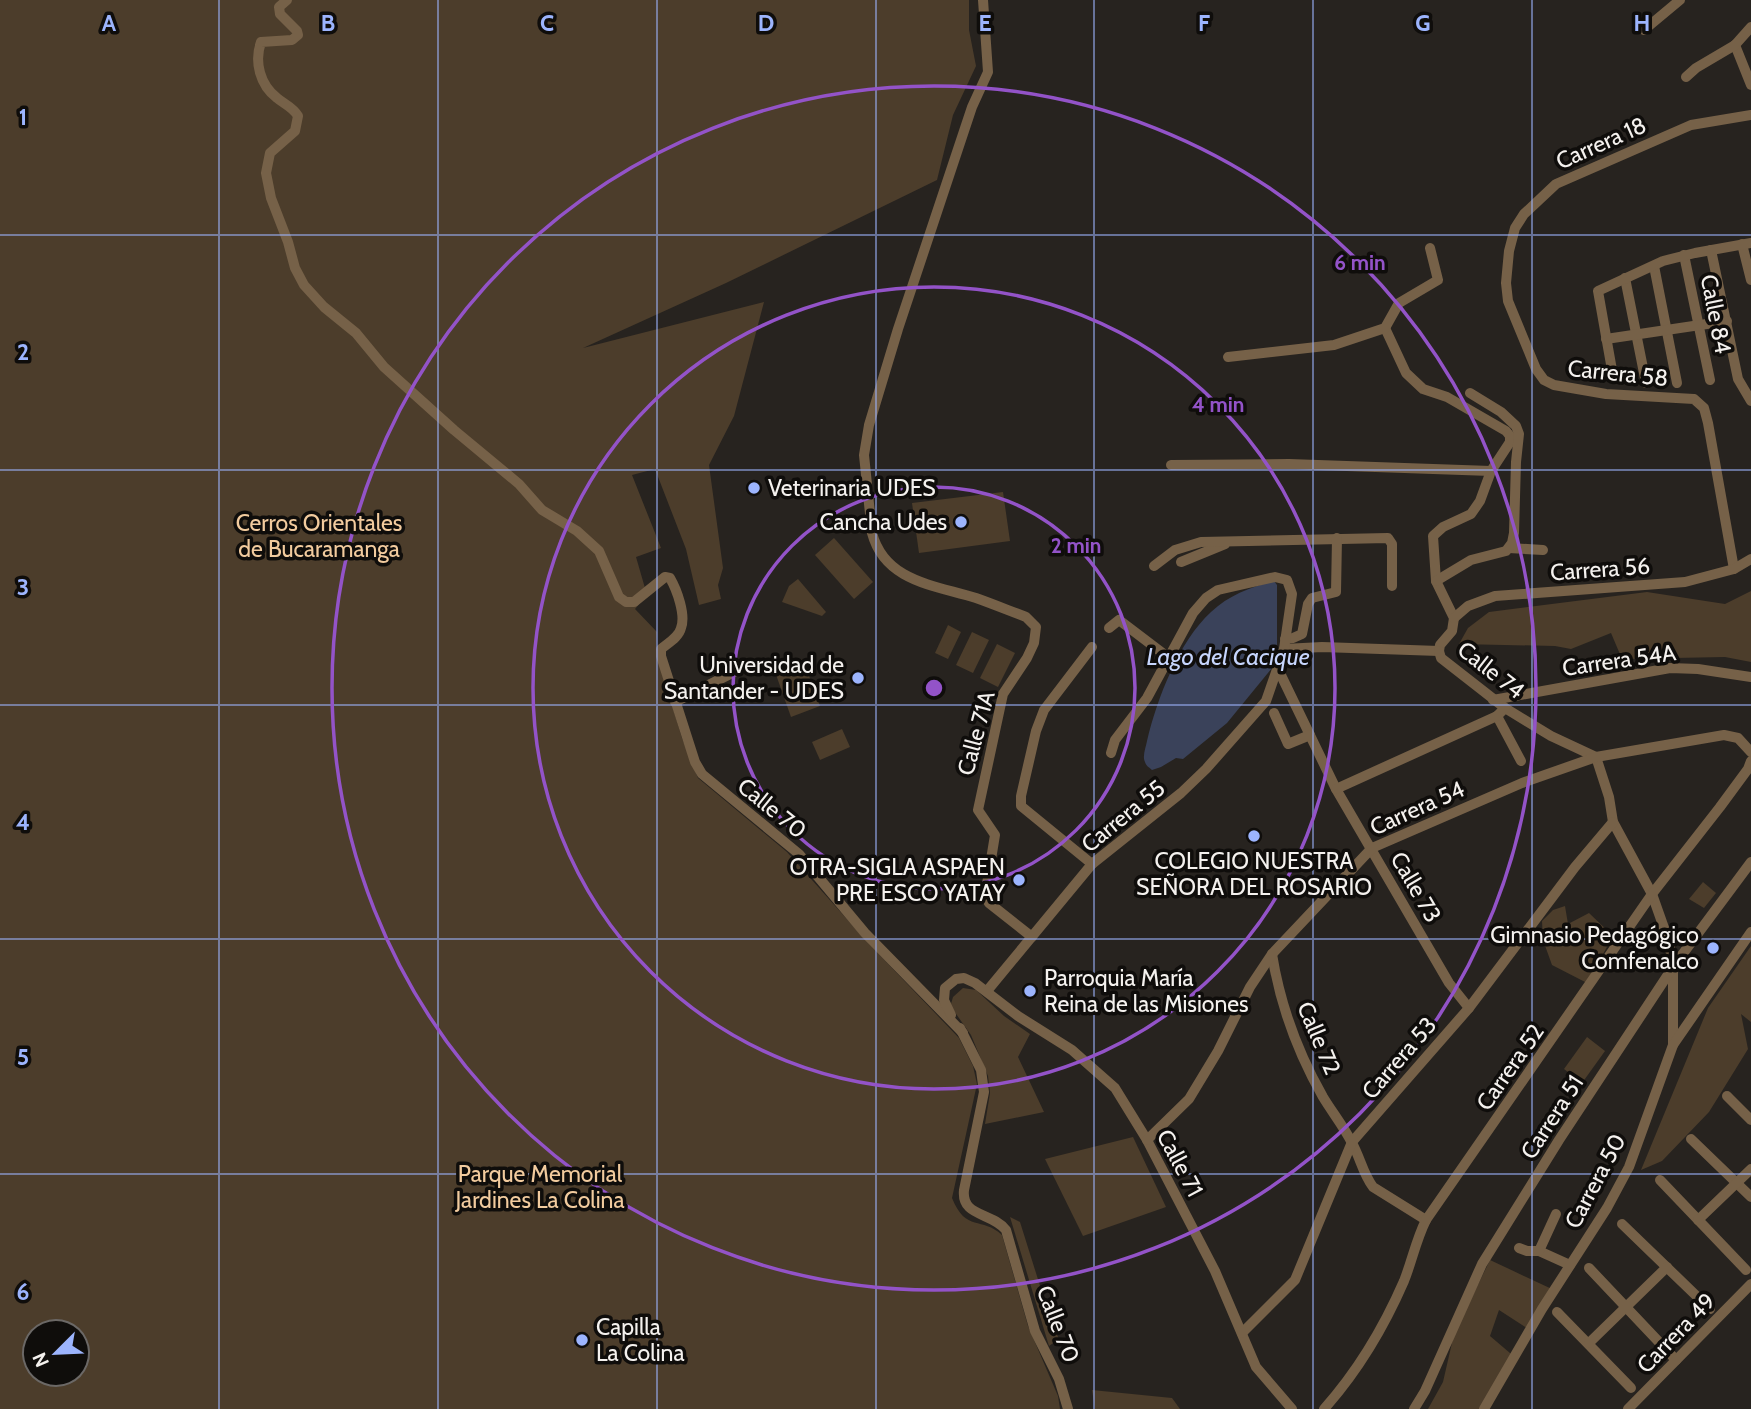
<svg xmlns="http://www.w3.org/2000/svg" width="1751" height="1409" font-family="Cabin,sans-serif">
<rect width="100%" height="100%" fill="#27231f"/>
<g fill="#4c3d2b" fill-rule="evenodd">
<path d="M0,0H969V30L976,66L953,115L937,180L726,283L583,348L764,302L734,416L709,465L723,568L718,585L721,599L699,605L686,549L655,469L632,475L661,548L636,557L647,595L635,609L657,632L656,648L661,669L682,738L698,778L787,852L870,945L959,1038L973,1066L977,1084L952,1198C966,1233 982,1216 1002,1235L1028,1326L1058,1396L1060,1409H0ZM35,1332H77V1374H35Z"/>
<path d="M1003,492L1010,541L919,553L912,503Z"/>
<path d="M834,538L873,582L854,599L815,555Z"/>
<path d="M798,579L826,612L822,616L782,602L789,586Z"/>
<path d="M1751,591V662L1725,657L1622,659L1611,633L1571,649L1555,646L1459,644L1468,628L1489,612L1647,592L1725,604Z"/>
<path d="M948,625L961,632L948,659L935,653Z"/>
<path d="M972,632L989,640L973,673L956,665Z"/>
<path d="M997,644L1015,653L998,687L980,678Z"/>
<path d="M803,659L820,706L791,717L774,669Z"/>
<path d="M842,729L850,747L820,760L812,742Z"/>
<path d="M1703,882L1716,893L1704,908L1689,899Z"/>
<path d="M1565,906L1568,924L1589,913L1613,936L1587,983L1552,965L1543,940L1542,921L1553,910Z"/>
<path d="M1751,946V1022L1741,1014L1748,1049L1709,1112L1662,1161L1641,1170L1708,1008Z"/>
<path d="M963,988L976,990L1004,1016L1030,1034L1018,1057L1044,1112L985,1124L990,1093L988,1076L971,1035L954,1011L951,1004L953,997Z"/>
<path d="M1587,1037L1605,1051L1582,1083L1564,1069Z"/>
<path d="M1133,1137L1166,1207L1083,1236L1045,1159Z"/>
<path d="M1010,1217L1020,1222L1052,1324L1059,1339L1049,1346Z"/>
<path d="M1490,1260L1554,1290L1530,1330L1499,1310L1490,1336L1517,1359L1487,1409H1428L1443,1382L1454,1334Z"/>
<path d="M1092,1390L1172,1398L1180,1409H1095Z"/>
</g>
<path fill="#3a425a" d="M1274,581L1277,585V654L1272,668L1227,723L1183,759L1176,758L1161,767L1152,770C1149,767 1146,766 1145,762C1142,756 1146,747 1147,741C1157,699 1179,641 1211,612C1229,595 1251,587 1274,581Z"/>
<g fill="none" stroke-linecap="round" stroke-linejoin="round">
<g stroke="#766148" stroke-width="10">
<path d="M287,0L279,7L280,14L297,31L298,35L292,40L261,42C254,62 260,85 277,98C284,104 293,107 298,116L295,131L270,153L266,173L271,198L288,242L295,268L304,285L324,307L356,333L384,367L454,430L519,484L542,510L577,531L599,551L619,597L626,602H634L665,577L670,578C677,590 686,615 681,628C679,637 668,643 661,649V656L695,762L702,774L799,854L865,933L963,1033"/>
<path d="M983,0L988,72L972,107L898,329L869,425L864,455L872,533C885,582 935,585 976,598C993,604 1010,611 1026,617L1036,627L1034,643L1027,658L1003,694L978,810L995,835L985,896L989,903L1032,937"/>
<path d="M1644,30L1680,0"/>
<path d="M1735,45L1751,85"/>
<path d="M1686,77L1696,68L1735,45L1751,27"/>
<path d="M1742,244L1751,280"/>
<path d="M1711,250L1738,379L1751,401"/>
<path d="M1684,255L1710,380"/>
<path d="M1654,266L1677,383"/>
<path d="M1625,278L1646,383"/>
<path d="M1385,328L1406,373L1423,389L1447,397L1506,431L1510,436V442L1491,471L1480,501L1471,514L1443,527L1433,536L1436,581L1454,618L1452,631L1440,645L1439,651"/>
<path d="M1606,339L1727,321"/>
<path d="M1228,357L1334,345L1385,328L1399,303L1438,280L1430,248"/>
<path d="M1612,370L1598,291L1663,261L1695,253L1751,243"/>
<path d="M1171,465L1289,464L1491,471"/>
<path d="M1509,548L1543,550"/>
<path d="M1181,562L1225,544"/>
<path d="M1154,566L1175,550L1201,542L1388,538L1392,544V586"/>
<path d="M1734,569L1708,423L1704,408L1694,399L1606,394L1554,385L1544,380L1536,369L1508,301L1506,283L1509,251L1515,228L1524,214L1556,184L1691,125L1751,115"/>
<path d="M1436,581L1471,560L1506,551L1512,543L1514,533L1516,462L1519,434L1516,426L1501,412L1470,393"/>
<path d="M1454,618L1468,606L1495,596L1685,582L1734,569L1751,559"/>
<path d="M1109,628L1119,620L1169,658"/>
<path d="M1285,639L1293,638L1302,634L1308,604L1312,598L1336,592L1337,538"/>
<path d="M1284,649L1322,647L1439,651"/>
<path d="M1439,651L1441,658L1505,708L1551,736L1596,757L1609,797L1613,822L1652,894L1669,942L1673,967V1045"/>
<path d="M1278,669L1336,789L1449,983L1469,1008"/>
<path d="M1493,700L1670,668L1698,669L1751,677"/>
<path d="M675,702L744,667"/>
<path d="M1274,713L1288,744L1310,735"/>
<path d="M1497,716L1521,761"/>
<path d="M1336,789L1497,716L1505,708"/>
<path d="M1092,864L1021,806V796L1036,731L1044,710L1092,647"/>
<path d="M1272,954C1280,1004 1298,1053 1323,1097C1332,1112 1344,1127 1352,1143C1360,1157 1363,1174 1373,1187L1426,1220"/>
<path d="M987,991L1092,864L1181,793L1206,769L1266,701L1284,649L1292,594L1287,580L1275,577L1218,590L1206,598L1193,613L1147,698L1115,740L1111,753"/>
<path d="M951,1015L944,1000L945,988L956,979L964,978L975,983L1018,1016L1072,1050L1115,1088L1147,1140L1215,1271L1256,1367L1292,1409"/>
<path d="M960,1028L981,1070L984,1092L964,1190C961,1217 992,1212 1006,1230L1035,1331L1059,1379L1068,1409"/>
<path d="M1727,1096L1751,1120"/>
<path d="M1691,1139L1751,1197"/>
<path d="M1147,1140L1189,1099L1218,1051L1250,987L1272,954L1372,848L1522,783L1596,757L1724,735L1738,738L1751,752"/>
<path d="M1660,1180L1746,1270"/>
<path d="M1698,1220L1751,1169"/>
<path d="M1622,1224L1710,1309"/>
<path d="M1519,1248L1527,1251H1539L1570,1265"/>
<path d="M1539,1251L1556,1214"/>
<path d="M1589,1268L1676,1360"/>
<path d="M1557,1312L1631,1388"/>
<path d="M1242,1333L1295,1280L1352,1142L1469,1008L1575,867L1613,822"/>
<path d="M1589,1343L1667,1267"/>
<path d="M1324,1409C1357,1372 1384,1327 1404,1281C1412,1261 1416,1240 1426,1220L1652,894L1720,807L1748,769L1751,761"/>
<path d="M1414,1409L1425,1391L1482,1264L1559,1140L1673,967L1751,862"/>
<path d="M1484,1409L1542,1309L1607,1208L1629,1167L1673,1045L1751,932"/>
<path d="M1628,1409L1751,1284"/>
</g>
</g>
<path fill="none" stroke="#9cb4fd" stroke-width="2" stroke-opacity="0.55" d="M219,0V1409M438,0V1409M657,0V1409M876,0V1409M1094,0V1409M1313,0V1409M1532,0V1409M0,235H1751M0,470H1751M0,705H1751M0,939H1751M0,1174H1751"/>
<g fill="none" stroke="#9353c8" stroke-width="3.5">
<circle cx="934" cy="688" r="201"/>
<circle cx="934" cy="688" r="401"/>
<circle cx="934" cy="688" r="602"/>
</g>
<g fill="#9cb4fd" stroke="#0f0d0b" stroke-width="2.5">
<circle cx="754" cy="488" r="7"/>
<circle cx="961" cy="522" r="7"/>
<circle cx="858" cy="678" r="7"/>
<circle cx="1254" cy="836" r="7"/>
<circle cx="1019" cy="880" r="7"/>
<circle cx="1713" cy="948" r="7"/>
<circle cx="1030" cy="991" r="7"/>
<circle cx="582" cy="1340" r="7"/>
</g>
<g text-anchor="middle" dominant-baseline="central" stroke-width="7" stroke-linejoin="round" paint-order="stroke">
<g font-size="23" fill="#f4f1ee" stroke="#0f0d0b">
<text transform="translate(1601 143) rotate(-24)">Carrera 18</text>
<text transform="translate(1716 314) rotate(79)">Calle 84</text>
<text transform="translate(1618 373) rotate(6)">Carrera 58</text>
<text transform="translate(1600 569) rotate(-4)">Carrera 56</text>
<text transform="translate(1619 660) rotate(-8)">Carrera 54A</text>
<text transform="translate(1491 670) rotate(38)">Calle 74</text>
<text transform="translate(976 733) rotate(-75)">Calle 71A</text>
<text transform="translate(772 808) rotate(39)">Calle 70</text>
<text transform="translate(1417 808) rotate(-24)">Carrera 54</text>
<text transform="translate(1123 816) rotate(-39)">Carrera 55</text>
<text transform="translate(1416 887) rotate(60)">Calle 73</text>
<text transform="translate(1319 1038) rotate(67)">Calle 72</text>
<text transform="translate(1399 1058) rotate(-49)">Carrera 53</text>
<text transform="translate(1510 1067) rotate(-55)">Carrera 52</text>
<text transform="translate(1552 1117) rotate(-57)">Carrera 51</text>
<text transform="translate(1180 1163) rotate(62)">Calle 71</text>
<text transform="translate(1595 1181) rotate(-62)">Carrera 50</text>
<text transform="translate(1058 1324) rotate(69)">Calle 70</text>
<text transform="translate(1676 1333) rotate(-46)">Carrera 49</text>
</g>
<g font-size="23" fill="#f4f1ee" stroke="#0f0d0b" text-anchor="end">
<text x="768" y="488" text-anchor="start">Veterinaria UDES</text>
<text x="947" y="522">Cancha Udes</text>
<text x="844" y="665">Universidad de<tspan x="844" dy="26">Santander - UDES</tspan></text>
<text x="1254" y="861" text-anchor="middle">COLEGIO NUESTRA<tspan x="1254" dy="26">SEÑORA DEL ROSARIO</tspan></text>
<text x="1005" y="867">OTRA-SIGLA ASPAEN<tspan x="1005" dy="26">PRE ESCO YATAY</tspan></text>
<text x="1699" y="935">Gimnasio Pedagógico<tspan x="1699" dy="26">Comfenalco</tspan></text>
<text x="1044" y="978" text-anchor="start">Parroquia María<tspan x="1044" dy="26">Reina de las Misiones</tspan></text>
<text x="596" y="1327" text-anchor="start">Capilla<tspan x="596" dy="26">La Colina</tspan></text>
</g>
<g font-size="23" fill="#f2cb9e" stroke="#0f0d0b">
<text x="319" y="523">Cerros Orientales<tspan x="319" dy="26">de Bucaramanga</tspan></text>
<text x="540" y="1174">Parque Memorial<tspan x="540" dy="26">Jardines La Colina</tspan></text>
</g>
<g font-size="24" font-style="italic" fill="#c6d5fd" stroke="#0f0d0b">
<text x="1228" y="656">Lago del Cacique</text>
</g>
</g>
<g font-size="23" text-anchor="middle" font-weight="bold" fill="#9cb4fd" stroke="#0f0d0b" stroke-width="7" stroke-linejoin="round" paint-order="stroke">
<text x="109" y="31">A</text>
<text x="328" y="31">B</text>
<text x="547" y="31">C</text>
<text x="766" y="31">D</text>
<text x="985" y="31">E</text>
<text x="1204" y="31">F</text>
<text x="1423" y="31">G</text>
<text x="1642" y="31">H</text>
<text x="23" y="125">1</text>
<text x="23" y="360">2</text>
<text x="23" y="595">3</text>
<text x="23" y="830">4</text>
<text x="23" y="1065">5</text>
<text x="23" y="1300">6</text>
</g>
<circle cx="934" cy="688" r="10" fill="#9353c8" stroke="#0f0d0b" stroke-width="3.5"/>
<g font-size="21" text-anchor="middle" font-weight="bold" fill="#9353c8" stroke="#0f0d0b" stroke-width="7" stroke-linejoin="round" paint-order="stroke">
<text x="1360" y="270">6 min</text>
<text x="1218" y="412">4 min</text>
<text x="1076" y="553">2 min</text>
</g>
<g transform="translate(56 1353) rotate(246)"><circle r="33" fill="#0f0d0b" stroke="#6b6866" stroke-width="2"/>
<path d="M0-5L12 26L0 18L-12 26Z" fill="#9cb4fd"/>
<text y="-10" font-size="19" font-weight="bold" text-anchor="middle" fill="#f4f1ee">N</text>
</g>
</svg>
